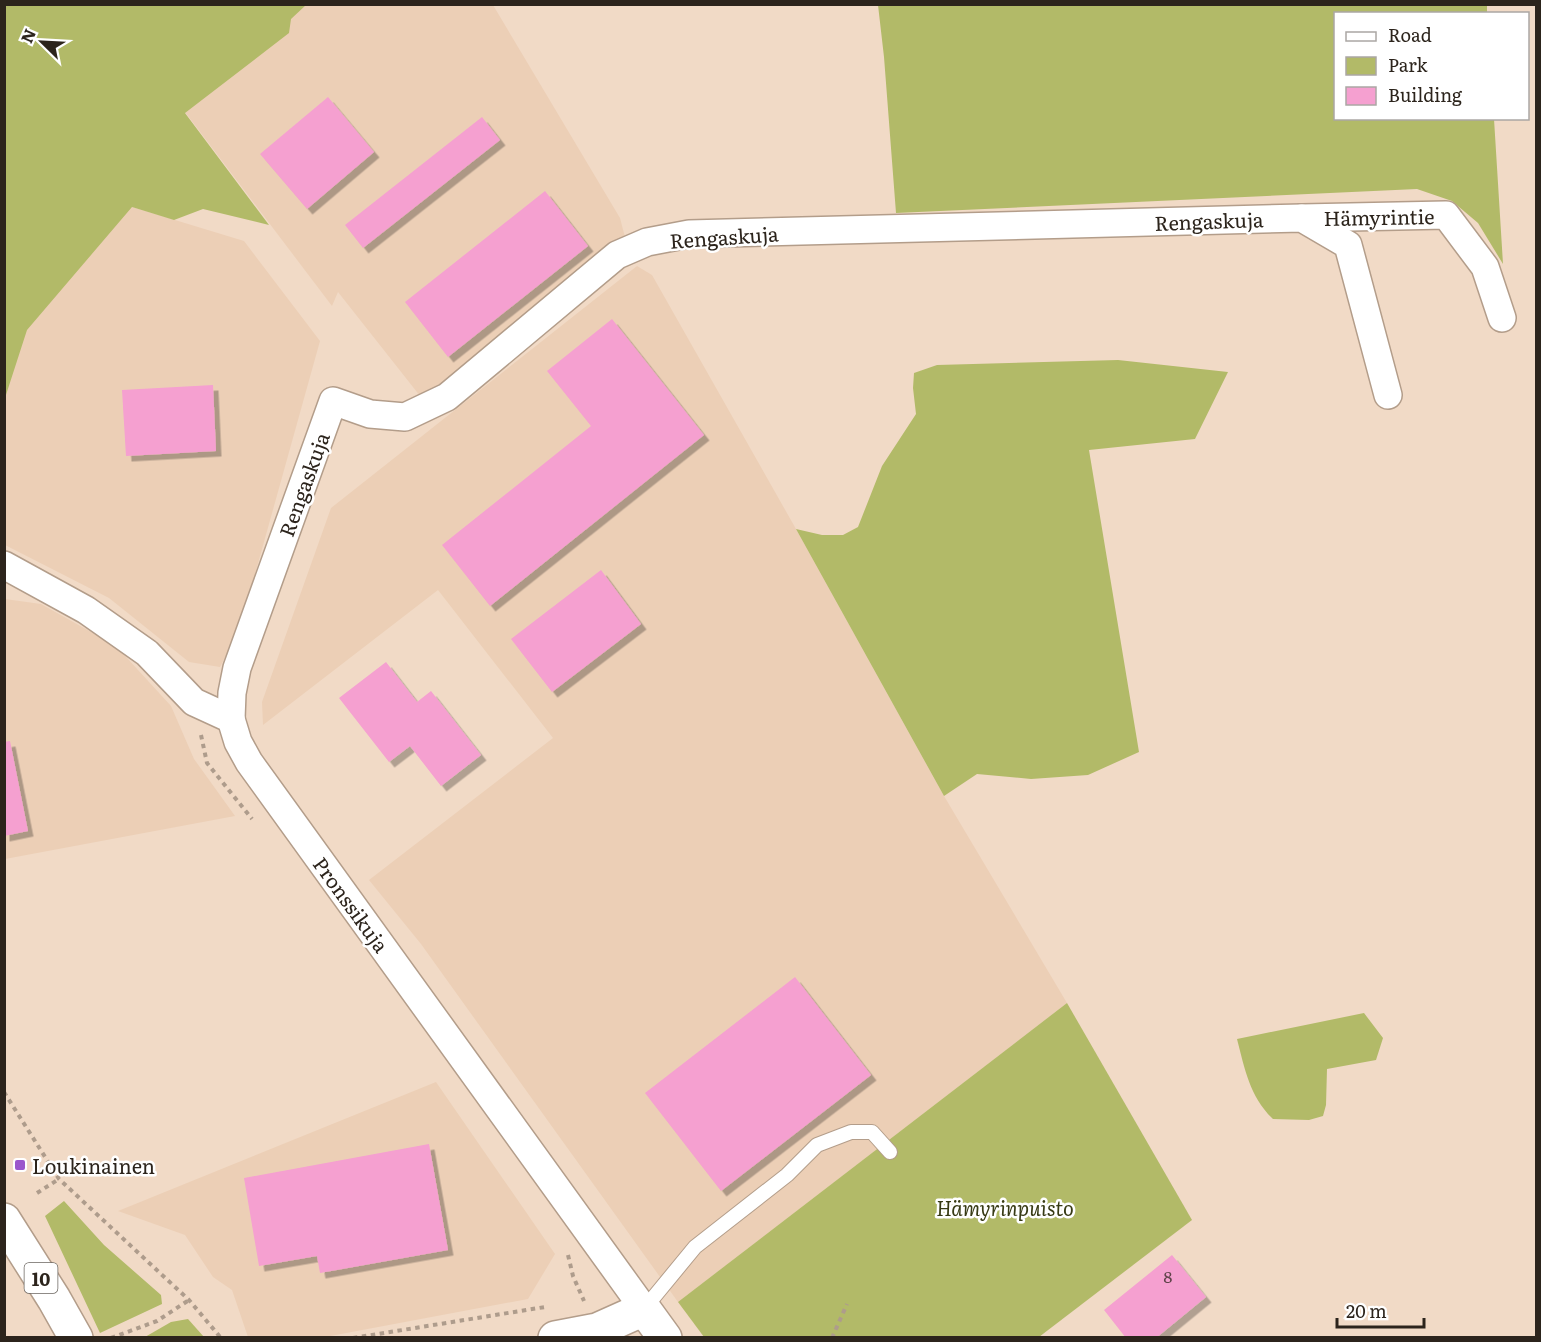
<svg xmlns="http://www.w3.org/2000/svg" width="1541" height="1342" font-family="Literata,serif">
<defs>
<filter id="shadow"><feDropShadow dx="5.5" dy="5.5" stdDeviation="0" flood-color="#0004"/></filter>
</defs>
<rect width="100%" height="100%" fill="#f1dac6"/>
<g fill="#eccfb6">
<path d="M197,5H493L620,218L626,241L424,401L338,292L332,306L138,50Z"/>
<path d="M4,168L244,241L320,341L240,628L220,667L189,662L109,598L5,545Z"/>
<path d="M637,266L652,275L796,529L944,796L1067,1003L678,1302L421,944L369,880L553,738L438,590L263,725L262,702L331,508Z"/>
<path d="M5,599L41,604L116,646L171,706L194,759L235,816L5,859Z"/>
<path d="M436,1082L555,1254L528,1299L325,1337H248L232,1290L213,1277L185,1235L118,1211Z"/>
</g>
<g fill="#b2ba68">
<path d="M4,5H306L291,19L289,33L185,113L269,225L203,209L174,220L132,207L27,330L5,398Z"/>
<path d="M878,5H1487V13L1336,14V118L1494,119L1503,264L1478,223L1452,201L1417,189L896,213L884,57Z"/>
<path d="M1118,360L1228,372L1195,439L1089,450L1139,752L1088,775L1031,779L977,774L944,796L796,529L822,535H843L858,527L882,466L916,414L913,388L914,373L937,365Z"/>
<path d="M1067,1003L1192,1220L1039,1337H704L678,1302Z"/>
<path d="M1364,1013L1383,1038L1376,1060L1327,1069L1326,1105L1323,1116L1309,1120L1273,1119C1250,1097 1245,1070 1237,1039Z"/>
<path d="M64,1201L104,1245L161,1295L162,1304L100,1333L45,1216Z"/>
<path d="M188,1319L204,1337H145L171,1322Z"/>
</g>
<g fill="#f5a0d0" filter="url(#shadow)">
<path d="M328,97L374,152L307,209L260,154Z"/>
<path d="M482,117L500,140L363,248L345,225Z"/>
<path d="M545,191L588,246L448,357L405,302Z"/>
<path d="M612,319L704,435L490,606L442,545L591,426L547,371Z"/>
<path d="M213,385L216,451L126,456L122,390Z"/>
<path d="M601,570L641,624L552,692L511,639Z"/>
<path d="M386,662L417,702L431,691L481,755L441,786L410,746L389,762L339,698Z"/>
<path d="M10,741L28,831L4,836V742Z"/>
<path d="M795,977L871,1075L721,1191L645,1093Z"/>
<path d="M429,1144L448,1250L320,1273L317,1256L259,1266L244,1178Z"/>
<path d="M1172,1255L1206,1297L1156,1338H1126L1104,1310Z"/>
</g>
<g fill="none" stroke-linecap="round" stroke-linejoin="round">
<defs>
<path id="service" d="M644,1309L695,1247L787,1175L817,1145L851,1132H872L890,1152"/>
<g id="minor">
<path d="M1302,218L1446,215L1485,267L1502,318"/>
<path d="M4,565L86,610L147,653L194,702L231,719L238,742L249,762L644,1309"/>
<path d="M231,719L232,693L237,668L333,401L370,414L405,417L447,397L617,255L647,242L689,234L1302,218L1348,245L1388,395"/>
</g>
<path id="tertiary" d="M555,1338L597,1330L644,1309L665,1338"/>
<path id="trunk" d="M4,1220L54,1299L76,1338"/>
</defs>
<use href="#service" stroke="#b39d8a" stroke-width="16"/>
<use href="#minor" stroke="#b39d8a" stroke-width="30"/>
<use href="#tertiary" stroke="#b39d8a" stroke-width="36"/>
<use href="#trunk" stroke="#b39d8a" stroke-width="36"/>
<g stroke="#ae9c8c" stroke-width="4" stroke-dasharray="4.5 4.5" stroke-linecap="butt">
<path d="M201,735L207,763L252,819"/>
<path d="M4,1092L59,1179L189,1300L221,1338"/>
<path d="M37,1193L59,1179"/>
<path d="M568,1255L573,1276L584,1301"/>
<path d="M111,1338L157,1321L189,1300"/>
<path d="M353,1338L545,1307"/>
<path d="M832,1338L847,1304"/>
</g>
<use href="#service" stroke="#fff" stroke-width="14"/>
<use href="#minor" stroke="#fff" stroke-width="27"/>
<use href="#tertiary" stroke="#fff" stroke-width="33"/>
<use href="#trunk" stroke="#fff" stroke-width="33"/>
</g>
<rect fill="#9b57cc" stroke="#fff" stroke-width="2" x="14" y="1159" width="12" height="12" rx="3"/>
<g text-anchor="middle" dominant-baseline="central" stroke-width="5" stroke-linejoin="round" paint-order="stroke">
<g font-size="16" fill="#5e4349">
<text x="1168" y="1276">8</text>
</g>
<rect fill="#fff" stroke="#6b6660" stroke-width="1.5" x="24.5" y="1263" width="33" height="30" rx="4.5"/>
<g font-size="18" font-weight="bold" fill="#2c241c">
<text x="41" y="1278">10</text>
</g>
<g font-size="20" fill="#2c241c" stroke="#fff">
<text transform="translate(1379 216) rotate(-1)">Hämyrintie</text>
<text transform="translate(1209 220) rotate(-2)">Rengaskuja</text>
<text transform="translate(724 236) rotate(-4)">Rengaskuja</text>
<text transform="translate(303 484) rotate(-70)">Rengaskuja</text>
<text transform="translate(352 904) rotate(54)">Pronssikuja</text>
</g>
<g font-size="20" fill="#2c241c" stroke="#fff" text-anchor="start">
<text x="32" y="1165">Loukinainen</text>
</g>
<g font-size="20" font-style="italic" fill="#373a14" stroke="#fff">
<text x="1005" y="1207">Hämyrinpuisto</text>
</g>
</g>
<rect width="1541" height="1342" fill="none" stroke="#2c241c" stroke-width="12"/>
<rect x="1334" y="12" width="195" height="108" fill="#ffffff" stroke="#aba7a4" stroke-width="1.5"/>
<rect x="1346" y="32" width="30" height="9" fill="#ffffff" stroke="#aba7a4" stroke-width="1.5"/>
<text x="1388" y="42" font-size="18" fill="#2c241c">Road</text>
<rect x="1346" y="57" width="30" height="18" fill="#b2ba68" stroke="#aba7a4" stroke-width="1.5"/>
<text x="1388" y="72" font-size="18" fill="#2c241c">Park</text>
<rect x="1346" y="87" width="30" height="18" fill="#f5a0d0" stroke="#aba7a4" stroke-width="1.5"/>
<text x="1388" y="102" font-size="18" fill="#2c241c">Building</text>
<g transform="translate(42 42) rotate(294)" stroke="#ffffff" stroke-width="4.5" paint-order="stroke">
<path d="M0-4.5L10 22L0 15L-10 22Z" fill="#2c241c"/>
<text y="-9" font-size="16" font-weight="bold" text-anchor="middle" fill="#2c241c">N</text>
</g>
<path d="M1337 1318v9h87v-9" fill="none" stroke="#2c241c" stroke-width="3"/>
<text x="1346" y="1318" font-size="18" fill="#2c241c" stroke="#ffffff" stroke-width="4.5" paint-order="stroke">20 m</text>
</svg>
